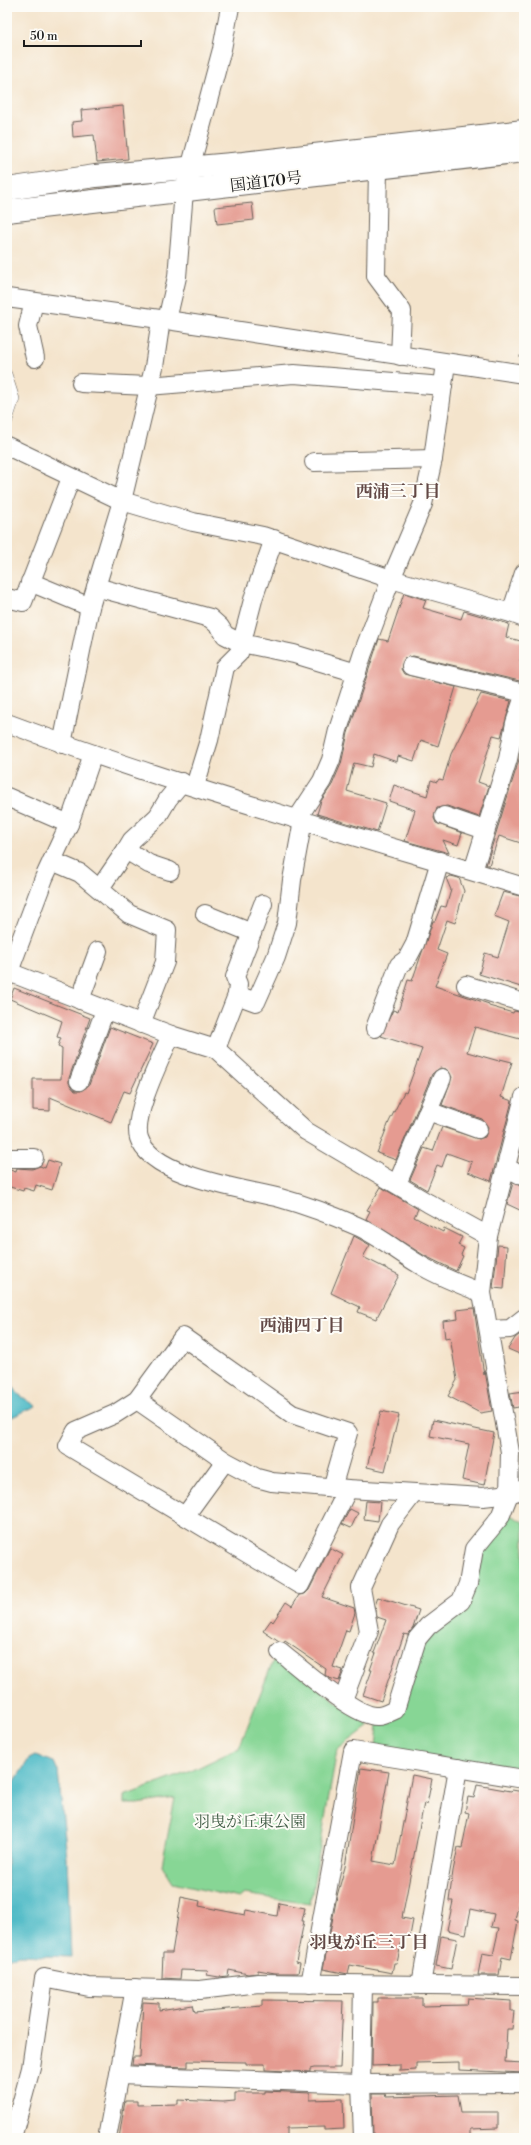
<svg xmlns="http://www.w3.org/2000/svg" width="531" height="2145" font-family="'Libre Bodoni','Noto Serif JP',serif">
<rect width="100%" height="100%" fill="#fdfcf7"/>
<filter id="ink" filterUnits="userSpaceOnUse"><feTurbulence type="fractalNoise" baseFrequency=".025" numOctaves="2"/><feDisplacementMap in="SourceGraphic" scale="8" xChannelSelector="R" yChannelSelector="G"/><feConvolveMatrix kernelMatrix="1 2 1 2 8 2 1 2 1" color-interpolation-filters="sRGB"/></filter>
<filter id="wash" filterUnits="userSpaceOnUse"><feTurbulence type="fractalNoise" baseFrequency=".012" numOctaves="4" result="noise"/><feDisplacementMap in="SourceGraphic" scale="16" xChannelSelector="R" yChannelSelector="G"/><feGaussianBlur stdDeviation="0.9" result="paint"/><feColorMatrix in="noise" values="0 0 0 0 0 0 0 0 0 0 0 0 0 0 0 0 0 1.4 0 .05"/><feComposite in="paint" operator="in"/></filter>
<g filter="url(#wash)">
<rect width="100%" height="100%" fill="#f4e4cc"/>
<g fill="#87d695" stroke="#527958">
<path d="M508,1514L524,1522V1774L376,1747L378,1725L402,1714L425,1641L463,1605L478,1551Z"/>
<path d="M275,1656L369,1726L337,1750L310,1904L244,1894L239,1898L173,1883L162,1865L175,1798L137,1804H124V1796L189,1772L239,1748Z"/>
</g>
<g fill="#4dbac6" stroke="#346b71">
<path d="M7,1376L18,1394L36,1406L10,1418L7,1422Z"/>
<path d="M35,1756L54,1762L58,1771L67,1857L71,1957L19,1955L7,1959V1793L29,1759Z"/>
</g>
<g id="blocks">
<g fill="#e59b91">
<path d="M123,106L128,159L97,162L94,135L73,137L72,122L82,121L81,110Z"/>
<path d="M252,203L254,220L217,224L215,207Z"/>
<path d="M404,593L426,600L423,608L461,619L464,611L509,624L506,637L524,642L520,661L524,662V682L413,656L404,659L401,669L404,674L456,687L438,746L421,740L414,761L398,756L397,762L374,754L371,767L354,763L347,791L386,803L377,832L317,814L321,801L332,785L341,764L348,733L379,639L388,641Z"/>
<path d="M481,694L511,701L501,737L493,735L478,782L489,786L479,817L447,806L437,808L434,818L436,823L462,833L458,845L443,840L449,853L405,841L415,810L389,801L394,785L427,796L431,780L437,782L439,779L443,780L451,754Z"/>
<path d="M523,747L524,844L499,836L489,865H486Z"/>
<path d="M451,876L459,878L464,891L455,923L447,920L437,950L447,954L435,986L489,1004V1006L513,1013L514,1011L524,1013V1040L475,1027L467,1052L499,1061L500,1059L512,1062L501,1097L512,1101L491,1181L468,1172L472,1162L447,1153L442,1167L437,1165L427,1190L410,1180L424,1148L433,1151L442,1127L479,1139L485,1137L488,1127L482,1119L442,1105L452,1077L446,1069L440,1068L432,1074L396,1160L377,1153L389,1122L404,1092L406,1093L422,1049L381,1036L393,1010L398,1012L408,980L412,981L433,921H435L441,906L446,907L451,890L446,878Z"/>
<path d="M503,892L524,897V988L479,974L485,953L498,957L509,922L494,916Z"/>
<path d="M14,988L90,1018L69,1078V1083L75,1091H81L89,1085L110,1027L153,1044L130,1093L124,1091L111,1122L50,1097V1111L33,1110V1079H61L62,1048L58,1046L61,1038L57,1037L62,1021L10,999Z"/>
<path d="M48,1160L60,1164L52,1190L36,1185L34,1191L24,1188L23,1191L7,1186V1169L16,1172L17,1168L32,1169L40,1166L45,1168Z"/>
<path d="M513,1183L524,1187V1212L507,1204Z"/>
<path d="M381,1187L418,1209L414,1217L443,1232L444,1228L462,1237L458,1245L464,1248L461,1255L463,1256L456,1271L425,1256L366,1219L370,1211L367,1210Z"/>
<path d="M354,1236L370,1245L363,1257L399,1275L376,1319L358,1312L360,1307L331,1293Z"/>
<path d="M498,1245L507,1246L504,1289L493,1288Z"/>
<path d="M474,1308L484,1375L485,1371L492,1411L480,1413L448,1396L457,1380L450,1337L445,1338L443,1321L458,1319L457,1310Z"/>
<path d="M524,1331V1356L508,1349L515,1338Z"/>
<path d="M524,1391V1406L513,1408L510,1393Z"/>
<path d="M381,1411L399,1415L385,1471L367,1467Z"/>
<path d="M433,1420L494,1433L484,1485L462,1480L469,1444L430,1436Z"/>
<path d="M366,1501L380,1502L378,1521L364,1519Z"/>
<path d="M350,1509L358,1513L351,1528L342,1524Z"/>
<path d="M330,1548L343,1555L322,1597L354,1608L355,1613L349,1631L346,1630L333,1667L343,1670L339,1681L329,1678L325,1675L326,1669L285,1641L284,1643L279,1642L263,1631L271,1620L273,1622L286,1602L292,1606L299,1595L305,1594L309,1590Z"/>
<path d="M378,1597L419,1610L413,1628L408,1635L404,1634L381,1701L363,1695L372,1670H370L376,1653H374L386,1620L377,1617L375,1606Z"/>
<path d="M361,1768L389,1772L373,1861L395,1865L412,1775L432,1779L427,1804L424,1803L402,1918L413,1920L410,1936L403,1935L397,1963H394L392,1973L350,1965L348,1974L323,1969L337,1896L345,1867Z"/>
<path d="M477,1785L511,1791L512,1790L524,1792V1843L521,1861H524V1878L515,1920L518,1921L511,1959L502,1957L499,1975H478L482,1953L493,1955L499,1928L491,1927L494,1914L471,1909L466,1934L447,1930L453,1901H449L453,1871L458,1847L462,1848L469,1813L465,1812L468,1797L474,1798Z"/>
<path d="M181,1897L200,1901L199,1906L245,1915L246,1910L277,1916L279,1903L305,1908L302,1921H304L296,1962L300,1963L298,1973H275L258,1970V1973L248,1974L229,1970L228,1976L219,1977L207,1975L208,1971L181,1970L180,1979L162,1978L163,1953H172Z"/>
<path d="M441,1936L457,1939L451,1969L436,1966Z"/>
<path d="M378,1998H422V2006L467,2005L468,1998L511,2001V2011H514L512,2029H507L505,2062L524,2063V2073L459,2070V2062L416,2063V2070L400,2071V2065L372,2066L373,2002H378Z"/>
<path d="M262,2000L343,2001L340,2068H314L310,2069V2072L265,2070V2064H246V2062L188,2061V2067L132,2065L133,2057H140L143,2002L159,2003V2010L192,2005L194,2012L262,2006Z"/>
<path d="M265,2091L310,2093V2100L343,2099L344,2129L324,2130V2127L287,2128V2138H119L125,2101H137V2105L178,2104V2100L223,2102L235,2101V2093H265Z"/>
<path d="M372,2094H385L386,2097L458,2095L461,2112H498V2128L470,2129V2138H373Z"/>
</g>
</g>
</g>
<g filter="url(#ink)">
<use href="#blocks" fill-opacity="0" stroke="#68625a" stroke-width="1"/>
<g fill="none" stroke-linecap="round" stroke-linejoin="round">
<defs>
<path id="service" d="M7,374L15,399L7,423"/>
<g id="minor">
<path d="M378,169L376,276L402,311L400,356"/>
<path d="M7,298L167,320L524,374"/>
<path d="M34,302L28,326L35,358"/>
<path d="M167,320L177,277L184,191L222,49L230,7"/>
<path d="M81,383L148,386L294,374L443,386"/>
<path d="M7,446L122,501L193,522L263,536L391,579L511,613L524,618"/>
<path d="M314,462L433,459"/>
<path d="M30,582L90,607"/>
<path d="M96,587L210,618L220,627L225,635L241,643L294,654L357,673"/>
<path d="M7,598L23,602L71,478"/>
<path d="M511,613L524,573"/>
<path d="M411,666L524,693"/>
<path d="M7,723C175,786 352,835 524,887"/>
<path d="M62,744L90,607L122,501L154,367L161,320"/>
<path d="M195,786L209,740L225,667L239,653L254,596L274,539"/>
<path d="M7,797L69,824"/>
<path d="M444,816L485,830"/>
<path d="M297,819L322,781L331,760L338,730L363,653L391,579L423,504L433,459L446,363"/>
<path d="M52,861L80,873L129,914L167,930L165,962L141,1024"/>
<path d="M170,871L149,864L126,850L132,840L158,816L168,799L182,782"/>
<path d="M473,871L508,759L515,723L524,696"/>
<path d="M100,888L126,850"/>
<path d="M205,914L252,933"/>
<path d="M9,972L171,1035C161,1058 132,1115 139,1138C151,1177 246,1189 280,1198C305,1205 332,1215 357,1226C382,1237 404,1257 429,1270C446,1279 464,1286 482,1293"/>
<path d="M7,977L44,878L69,824L93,754"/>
<path d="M466,985L524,1003"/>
<path d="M237,995L238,984L235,977L263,904"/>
<path d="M80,1000L98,951"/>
<path d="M375,1028L399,965L407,959L415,944L440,861"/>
<path d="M171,1035L216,1049L306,1131L428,1203L488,1236"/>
<path d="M216,1049L237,995L256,1002L276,957L287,923L292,880L303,820"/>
<path d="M79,1081L105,1010"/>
<path d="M524,1097L488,1236L482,1293L510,1452L509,1494L524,1489"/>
<path d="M428,1111L478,1129"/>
<path d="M7,1158H34"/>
<path d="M506,1167L524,1177"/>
<path d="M397,1184L442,1078"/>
<path d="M489,1330L510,1329L524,1318"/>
<path d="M137,1400L225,1461L257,1478L272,1482L348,1489L483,1497L509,1494L500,1517L474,1549L468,1584L461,1601L428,1626L417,1639L395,1710C390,1712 383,1716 378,1716C356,1718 299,1667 280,1652"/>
<path d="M332,1488L348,1433L292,1414L183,1337L137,1400L115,1414L76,1431L68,1446L300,1585L348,1489"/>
<path d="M185,1516L225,1461"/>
<path d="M343,1700L369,1631L361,1588L390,1524L414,1493"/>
<path d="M310,1984L353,1751L524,1779"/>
<path d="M363,1985L361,2084L363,2138"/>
<path d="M421,1985L458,1768"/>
<path d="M119,2075L361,2084L524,2083"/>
<path d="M12,2138L31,2068L44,1978L89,1987L200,1990L258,1983L524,1986"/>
<path d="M107,2138L135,1988"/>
</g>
<g id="trunk">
<path d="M7,189L95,176L243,163L524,131"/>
<path d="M7,211L524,151"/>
</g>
</defs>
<use href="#service" stroke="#68625a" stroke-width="10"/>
<use href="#minor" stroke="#68625a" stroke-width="20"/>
<use href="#trunk" stroke="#68625a" stroke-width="24"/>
<path stroke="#68625a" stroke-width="2.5" stroke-dasharray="1 3" stroke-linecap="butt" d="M520,357L524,353"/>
<use href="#service" stroke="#fff" stroke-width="9"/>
<use href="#minor" stroke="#fff" stroke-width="18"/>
<use href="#trunk" stroke="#fff" stroke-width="22"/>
</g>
</g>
<g text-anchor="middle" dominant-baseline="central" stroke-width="4" stroke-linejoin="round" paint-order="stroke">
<g font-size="16" fill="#1c1c1c" stroke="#fdfcf7">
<text transform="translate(266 182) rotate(-7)">国道170号</text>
</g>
<g font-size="16" fill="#415d46" stroke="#fdfcf7">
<text x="250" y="1822">羽曳が丘東公園</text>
</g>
<g font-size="17" font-weight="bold" fill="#624845" stroke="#fdfcf7">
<text x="398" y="492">西浦三丁目</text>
<text x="302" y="1326">西浦四丁目</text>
<text x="369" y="1943">羽曳が丘三丁目</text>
</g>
</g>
<rect width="531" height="2145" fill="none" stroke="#fdfcf7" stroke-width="24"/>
<path d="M24 40v6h117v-6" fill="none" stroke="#1c1c1c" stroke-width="2"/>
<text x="30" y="40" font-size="12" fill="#1c1c1c" stroke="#fdfcf7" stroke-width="3" paint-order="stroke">50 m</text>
</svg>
